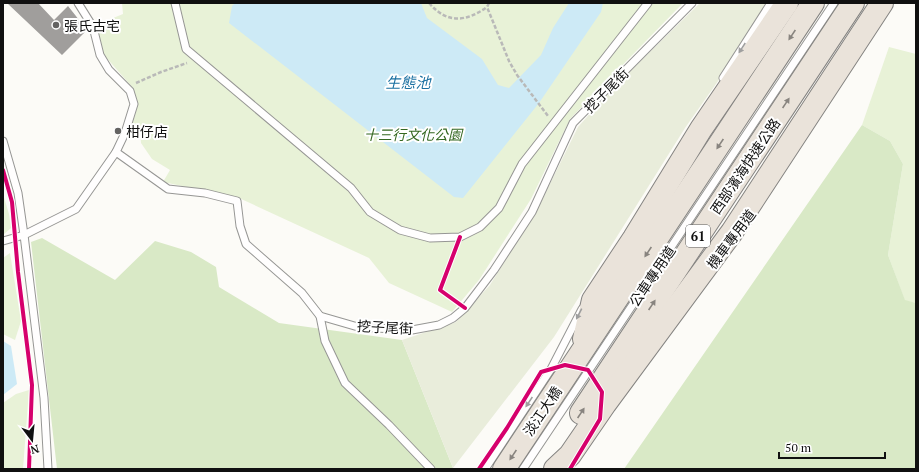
<svg xmlns="http://www.w3.org/2000/svg" width="919" height="472" font-family="'PT Serif','Noto Sans TC',serif">
<rect width="100%" height="100%" fill="#fcfbf7"/>
<g fill="#e8f2d7">
<path d="M122,3H683L570,119L531,199L479,280L452,312L389,283L369,258L239,198L163,182L170,170L152,159L141,143L140,128L132,125L138,105L133,88L104,55L96,25L123,14Z"/>
<path d="M889,47L916,54V303L905,301L888,255L903,164L890,141L862,125Z"/>
<path d="M3,194L9,214L11,228L3,235Z"/>
<path d="M10,253L21,321L15,340L3,334V258Z"/>
<path d="M29,390L23,469H3V403L16,394Z"/>
</g>
<g fill="#d9e9c6">
<path d="M862,125L890,141L903,164L888,255L905,300L916,303V469H624Z"/>
<path d="M42,238L115,280L155,241L191,252L216,267L219,287L279,323L402,340L453,468L452,469H57L31,242Z"/>
</g>
<path fill="#e9eddb" d="M700,3H773L685,128L554,337L453,468L402,340L456,322L490,285L540,204L578,127L611,90Z"/>
<g fill="#cdeaf6">
<path d="M235,3H421L427,18L482,59L498,85L509,88L541,55L553,28L569,3H603L601,12L539,103L463,198L454,197L229,23L232,6Z"/>
<path d="M3,341L11,346L17,384L3,395Z"/>
</g>
<path fill="#a09e9c" d="M7,3H38L54,20L68,6L87,30L62,55Z"/>
<g fill="none" stroke-linecap="round" stroke-linejoin="round">
<defs>
<g id="service">
<path d="M78,3L93,27L100,55L109,70L130,91L134,104L125,133L116,152L168,189L205,193L237,201L240,226L246,244L302,293L320,316L358,327L412,330L439,325L453,318L465,308L494,270L532,212L573,123L692,3"/>
<path d="M175,3L186,49L351,188L370,212L400,230L430,238L460,237L480,227L499,208L522,164L648,3"/>
<path d="M723,78L771,3"/>
<path d="M3,141L18,193L24,235L44,398L48,469"/>
<path d="M3,241L24,235L76,209L116,152"/>
<path d="M320,316L325,341L345,383L389,425L431,469"/>
<path d="M485,469L551,369L582,309"/>
<path d="M523,469L834,3"/>
</g>
<g id="trunk">
<path d="M584,339L593,300L634,238L701,129L787,3"/>
<path d="M581,413L853,3"/>
<path d="M504,469L813,3"/>
<path d="M555,469L570,455L605,404L732,232L882,3"/>
</g>
</defs>
<use href="#service" stroke="#969694" stroke-width="9"/>
<use href="#trunk" stroke="#848381" stroke-width="24"/>
<g stroke="#b9b9b8" stroke-width="2.5" stroke-dasharray="4 2" stroke-linecap="butt">
<path d="M429,3C447,24 466,22 487,7"/>
<path d="M489,3L487,7L509,61L517,75L548,116"/>
<path d="M136,83L161,72L187,63"/>
</g>
<use href="#service" stroke="#fffefe" stroke-width="7"/>
<use href="#trunk" stroke="#eae3da" stroke-width="22"/>
<defs>
<g id="cycleway">
<path d="M3,170L12,202L18,272L32,385L29,469"/>
<path d="M460,237L440,290L465,308"/>
<path d="M479,469L507,428L541,372L565,365L588,370L602,392L600,419L570,469"/>
</g>
</defs>
<use href="#cycleway" stroke="#fff" stroke-width="6"/>
<use href="#cycleway" stroke="#d6006c" stroke-width="4"/>
</g>
<defs><path id="oneway-solid" d="M-6-.8H1V-3.2L6.5 0L1 3.2V.8H-6Z"/></defs>
<g fill="#88847f">
<use href="#oneway-solid" transform="translate(792 35) rotate(124)"/>
<use href="#oneway-solid" transform="translate(786 103) rotate(-56)"/>
<use href="#oneway-solid" transform="translate(720 144) rotate(124)"/>
<use href="#oneway-solid" transform="translate(648 252) rotate(124)"/>
<use href="#oneway-solid" transform="translate(652 305) rotate(-56)"/>
<use href="#oneway-solid" transform="translate(581 413) rotate(-56)"/>
<use href="#oneway-solid" transform="translate(513 455) rotate(124)"/>
</g>
<g fill="#9f9f9f">
<use href="#oneway-solid" transform="translate(742 48) rotate(123)"/>
<use href="#oneway-solid" transform="translate(579 314) rotate(117)"/>
<use href="#oneway-solid" transform="translate(529 402) rotate(124)"/>
</g>
<g fill="#636261" stroke="#fff" stroke-width="1.5">
<circle cx="56" cy="25" r="4"/>
<circle cx="118" cy="131" r="4"/>
</g>
<g text-anchor="middle" dominant-baseline="central" stroke-width="4" stroke-linejoin="round" paint-order="stroke">
<rect fill="#fff" stroke="#585858" stroke-width="1" x="686" y="225" width="24" height="22" rx="3"/>
<g font-size="13" font-weight="bold" fill="#101010">
<text x="698" y="236">61</text>
</g>
<g font-size="14" fill="#101010" stroke="#fff" text-anchor="start">
<text x="64" y="25">張氏古宅</text>
<text x="126" y="131">柑仔店</text>
</g>
<g font-size="14" fill="#101010" stroke="#fff">
<text transform="translate(606 90) rotate(-45)">挖子尾街</text>
<text transform="translate(745 166) rotate(-56)">西部濱海快速公路</text>
<text transform="translate(731 239) rotate(-53)">機車專用道</text>
<text transform="translate(652 276) rotate(-56)">公車專用道</text>
<text transform="translate(385 327) rotate(3)">挖子尾街</text>
<text transform="translate(542 411) rotate(-56)">淡江大橋</text>
</g>
<g font-size="14" font-style="italic" fill="#346821" stroke="#fff">
<text x="413" y="134">十三行文化公園</text>
</g>
<g font-size="15" font-style="italic" fill="#1a70a1" stroke="#fff">
<text x="408" y="82">生態池</text>
</g>
</g>
<rect width="919" height="472" fill="none" stroke="#101010" stroke-width="8"/>
<g transform="translate(32 440) rotate(164)" stroke="#ffffff" stroke-width="3" paint-order="stroke">
<path d="M0-3L7 15L0 10L-7 15Z" fill="#101010"/>
<text y="-6" font-size="11" font-weight="bold" text-anchor="middle" fill="#101010">N</text>
</g>
<path d="M779 452v6h106v-6" fill="none" stroke="#101010" stroke-width="2"/>
<text x="785" y="452" font-size="12" fill="#101010" stroke="#ffffff" stroke-width="3" paint-order="stroke">50 m</text>
</svg>
